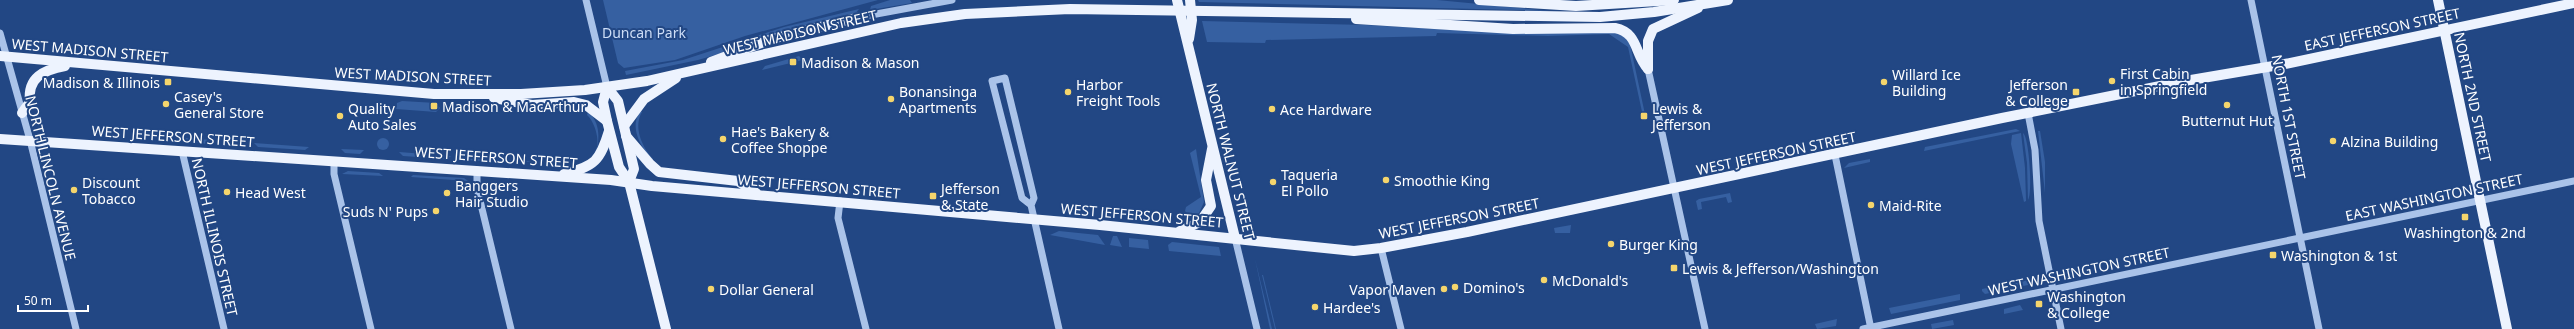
<svg xmlns="http://www.w3.org/2000/svg" width="2574" height="329" font-family="'Noto Sans',sans-serif">
<rect width="100%" height="100%" fill="#224784"/>
<g fill="#3660a1">
<path d="M603,0H878L745,36L675,60L624,68L618,63Z"/>
<path d="M890,0H910L912,3L870,10L871,6Z"/>
<path d="M1198,0H1437L1551,11L1199,2Z"/>
<path d="M859,9L855,14L698,60L626,75L625,71L683,60L784,27Z"/>
<path d="M1202,21L1366,25L1513,33L1613,31L1624,36L1630,44L1646,119L1644,121L1628,47L1609,34L1548,36L1437,33L1436,36L1266,40L1265,43L1207,42Z"/>
<path d="M799,56L803,60L762,70L765,66Z"/>
<path d="M402,101L436,103L440,108L436,112L396,109L397,103Z"/>
<path d="M640,111L642,112C633,127 642,147 653,159L652,160C641,147 629,128 640,111Z"/>
<path d="M588,112C601,122 600,142 595,156L594,154C602,144 595,122 587,115Z"/>
<path d="M2016,129L2020,131L1924,151L1925,147Z"/>
<path d="M2038,131H2040L2045,162V193Z"/>
<path d="M2021,133L2025,168L2026,201L2024,202L2011,144L2012,135Z"/>
<path d="M2023,133C2029,136 2033,194 2028,200L2027,163Z"/>
<circle cx="383" cy="144" r="6"/>
<path d="M184,138L212,140L208,144L188,142Z"/>
<path d="M254,143L309,147L305,150L258,147Z"/>
<path d="M341,149L364,150L360,154L345,153Z"/>
<path d="M1196,149L1204,202L1199,213L1191,218L1185,211L1186,207L1201,197L1190,153Z"/>
<path d="M399,152L451,156L447,159L403,156Z"/>
<path d="M462,157L486,158L482,161L466,160Z"/>
<path d="M500,159L535,162H504Z"/>
<path d="M1870,159V162L1844,168L1849,163Z"/>
<path d="M348,171L379,173L383,176L342,174Z"/>
<path d="M413,175L464,178L468,181L411,177Z"/>
<path d="M1730,193L1732,202L1728,203L1726,197L1701,202L1702,209L1698,210L1696,201L1699,199Z"/>
<path d="M1571,225L1570,233H1555L1554,228Z"/>
<path d="M1059,231L1098,235L1105,245L1050,235Z"/>
<path d="M1113,236H1117L1122,247L1110,245Z"/>
<path d="M1129,238L1148,240L1149,249L1129,247Z"/>
<path d="M1172,242L1219,247L1221,256L1169,251L1168,245Z"/>
<path d="M1255,259L1272,329H1270Z"/>
<path d="M1262,275H1263L1276,329H1275Z"/>
<path d="M2039,278L2040,282L2037,283L1985,294L1982,291V289Z"/>
<path d="M1960,294V300L1891,314L1889,308Z"/>
<path d="M2020,305L2023,310L2004,314V309Z"/>
<path d="M1837,319L1836,326L1817,329L1815,324Z"/>
<path d="M1953,320L1954,325L1932,329L1931,324Z"/>
</g>
<g fill="none" stroke-linecap="round" stroke-linejoin="round">
<g stroke="#aac3e9" stroke-width="7">
<path d="M586,0L607,87"/>
<path d="M2251,0L2319,329"/>
<path d="M860,17L952,0"/>
<path d="M0,33L30,140L76,329"/>
<path d="M1648,69L1705,329"/>
<path d="M2028,113L2035,150L2039,221L2061,329"/>
<path d="M182,151L224,329"/>
<path d="M1835,155L1871,329"/>
<path d="M334,161V174L371,329"/>
<path d="M477,170V188L511,329"/>
<path d="M840,201L838,218L866,329"/>
<path d="M1031,205L1034,198L1005,78L992,81L1022,198L1031,205L1059,329"/>
<path d="M1235,238L1257,329"/>
<path d="M1381,248L1401,329"/>
<path d="M1863,329L2574,181"/>
</g>
<g stroke="#edf3fe" stroke-width="10">
<path d="M1177,0L1235,238"/>
<path d="M1479,0L1576,6L1674,0"/>
<path d="M2438,0L2507,329"/>
<path d="M1356,19L1513,29L1615,28C1639,33 1634,54 1648,69"/>
<path d="M1189,39L1192,20L1190,0"/>
<path d="M0,56L434,94H521L585,90L647,81L901,23L965,14L1070,9L1600,17L1654,12L1728,0"/>
<path d="M711,62L772,39L860,17"/>
<path d="M1648,69V41L1653,29L1698,8"/>
<path d="M607,87L603,102L607,121L619,167L629,182L666,329"/>
<path d="M607,87L618,101L634,169L629,182"/>
<path d="M494,98L532,105L574,102L586,105L607,121"/>
<path d="M22,113L30,102C27,77 44,70 65,66"/>
<path d="M624,126L644,99L676,78"/>
<path d="M626,136L650,164L659,172L738,181L756,193"/>
<path d="M0,139L611,180L652,186L1100,225L1354,251L1381,248L1467,232L2002,118L2185,81L2285,64L2574,3"/>
<path d="M564,174C595,166 600,161 609,131"/>
<path d="M1180,231L1200,222L1211,206L1206,180L1212,149"/>
</g>
</g>
<g fill="#f5d56c" stroke="#224784" stroke-width="1.5">
<rect x="789" y="58" width="8" height="8" rx="2"/>
<circle cx="2112" cy="81" r="4"/>
<rect x="164" y="78" width="8" height="8" rx="2"/>
<circle cx="1884" cy="82" r="4"/>
<circle cx="1068" cy="92" r="4"/>
<rect x="2072" y="88" width="8" height="8" rx="2"/>
<circle cx="891" cy="99" r="4"/>
<circle cx="166" cy="104" r="4"/>
<circle cx="2227" cy="105" r="4"/>
<rect x="430" y="102" width="8" height="8" rx="2"/>
<circle cx="1272" cy="109" r="4"/>
<circle cx="340" cy="116" r="4"/>
<rect x="1640" y="112" width="8" height="8" rx="2"/>
<circle cx="723" cy="139" r="4"/>
<circle cx="2333" cy="141" r="4"/>
<circle cx="1386" cy="180" r="4"/>
<circle cx="1273" cy="182" r="4"/>
<circle cx="74" cy="190" r="4"/>
<circle cx="227" cy="192" r="4"/>
<circle cx="447" cy="193" r="4"/>
<rect x="929" y="192" width="8" height="8" rx="2"/>
<circle cx="1871" cy="205" r="4"/>
<circle cx="436" cy="211" r="4"/>
<rect x="2461" y="213" width="8" height="8" rx="2"/>
<circle cx="1611" cy="244" r="4"/>
<rect x="2269" y="251" width="8" height="8" rx="2"/>
<rect x="1670" y="264" width="8" height="8" rx="2"/>
<circle cx="1544" cy="280" r="4"/>
<circle cx="1455" cy="287" r="4"/>
<circle cx="711" cy="289" r="4"/>
<circle cx="1444" cy="289" r="4"/>
<rect x="2035" y="300" width="8" height="8" rx="2"/>
<circle cx="1315" cy="307" r="4"/>
</g>
<g text-anchor="middle" dominant-baseline="central" stroke-width="4" stroke-linejoin="round" paint-order="stroke">
<g font-size="14" fill="#fff" stroke="#224784">
<text transform="translate(2382 29) rotate(-12)">EAST JEFFERSON STREET</text>
<text transform="translate(800 32) rotate(-13)">WEST MADISON STREET</text>
<text transform="translate(90 50) rotate(5)">WEST MADISON STREET</text>
<text transform="translate(413 76) rotate(3)">WEST MADISON STREET</text>
<text transform="translate(2473 97) rotate(78)">NORTH 2ND STREET</text>
<text transform="translate(2289 117) rotate(79)">NORTH 1ST STREET</text>
<text transform="translate(173 136) rotate(4)">WEST JEFFERSON STREET</text>
<text transform="translate(1776 153) rotate(-12)">WEST JEFFERSON STREET</text>
<text transform="translate(496 157) rotate(4)">WEST JEFFERSON STREET</text>
<text transform="translate(1231 161) rotate(76)">NORTH WALNUT STREET</text>
<text transform="translate(51 178) rotate(76)">NORTH LINCOLN AVENUE</text>
<text transform="translate(819 186) rotate(5)">WEST JEFFERSON STREET</text>
<text transform="translate(2434 197) rotate(-12)">EAST WASHINGTON STREET</text>
<text transform="translate(1142 215) rotate(5)">WEST JEFFERSON STREET</text>
<text transform="translate(1459 218) rotate(-11)">WEST JEFFERSON STREET</text>
<text transform="translate(215 237) rotate(77)">NORTH ILLINOIS STREET</text>
<text transform="translate(2079 271) rotate(-12)">WEST WASHINGTON STREET</text>
</g>
<g font-size="14" fill="#cedef7" stroke="#224784">
<text x="644" y="32">Duncan Park</text>
</g>
<g font-size="14" fill="#fff" stroke="#224784" text-anchor="start">
<text x="801" y="62">Madison &amp; Mason</text>
<text x="2120" y="73">First Cabin<tspan x="2120" dy="16">in Springfield</tspan></text>
<text x="1892" y="74">Willard Ice<tspan x="1892" dy="16">Building</tspan></text>
<text x="160" y="82" text-anchor="end">Madison &amp; Illinois</text>
<text x="1076" y="84">Harbor<tspan x="1076" dy="16">Freight Tools</tspan></text>
<text x="2068" y="84" text-anchor="end">Jefferson<tspan x="2068" dy="16">&amp; College</tspan></text>
<text x="899" y="91">Bonansinga<tspan x="899" dy="16">Apartments</tspan></text>
<text x="174" y="96">Casey's<tspan x="174" dy="16">General Store</tspan></text>
<text x="442" y="106">Madison &amp; MacArthur</text>
<text x="348" y="108">Quality<tspan x="348" dy="16">Auto Sales</tspan></text>
<text x="1652" y="108">Lewis &amp;<tspan x="1652" dy="16">Jefferson</tspan></text>
<text x="1280" y="109">Ace Hardware</text>
<text x="2227" y="120" text-anchor="middle">Butternut Hut</text>
<text x="731" y="131">Hae's Bakery &amp;<tspan x="731" dy="16">Coffee Shoppe</tspan></text>
<text x="2341" y="141">Alzina Building</text>
<text x="1281" y="174">Taqueria<tspan x="1281" dy="16">El Pollo</tspan></text>
<text x="1394" y="180">Smoothie King</text>
<text x="82" y="182">Discount<tspan x="82" dy="16">Tobacco</tspan></text>
<text x="455" y="185">Banggers<tspan x="455" dy="16">Hair Studio</tspan></text>
<text x="941" y="188">Jefferson<tspan x="941" dy="16">&amp; State</tspan></text>
<text x="235" y="192">Head West</text>
<text x="1879" y="205">Maid-Rite</text>
<text x="428" y="211" text-anchor="end">Suds N' Pups</text>
<text x="2465" y="232" text-anchor="middle">Washington &amp; 2nd</text>
<text x="1619" y="244">Burger King</text>
<text x="2281" y="255">Washington &amp; 1st</text>
<text x="1682" y="268">Lewis &amp; Jefferson/Washington</text>
<text x="1552" y="280">McDonald's</text>
<text x="1463" y="287">Domino's</text>
<text x="719" y="289">Dollar General</text>
<text x="1436" y="289" text-anchor="end">Vapor Maven</text>
<text x="2047" y="296">Washington<tspan x="2047" dy="16">&amp; College</tspan></text>
<text x="1323" y="307">Hardee's</text>
</g>
</g>
<path d="M18 305v6h70v-6" fill="none" stroke="#ffffff" stroke-width="2"/>
<text x="24" y="305" font-size="12" fill="#ffffff" stroke="#224784" stroke-width="3" paint-order="stroke">50 m</text>
</svg>
